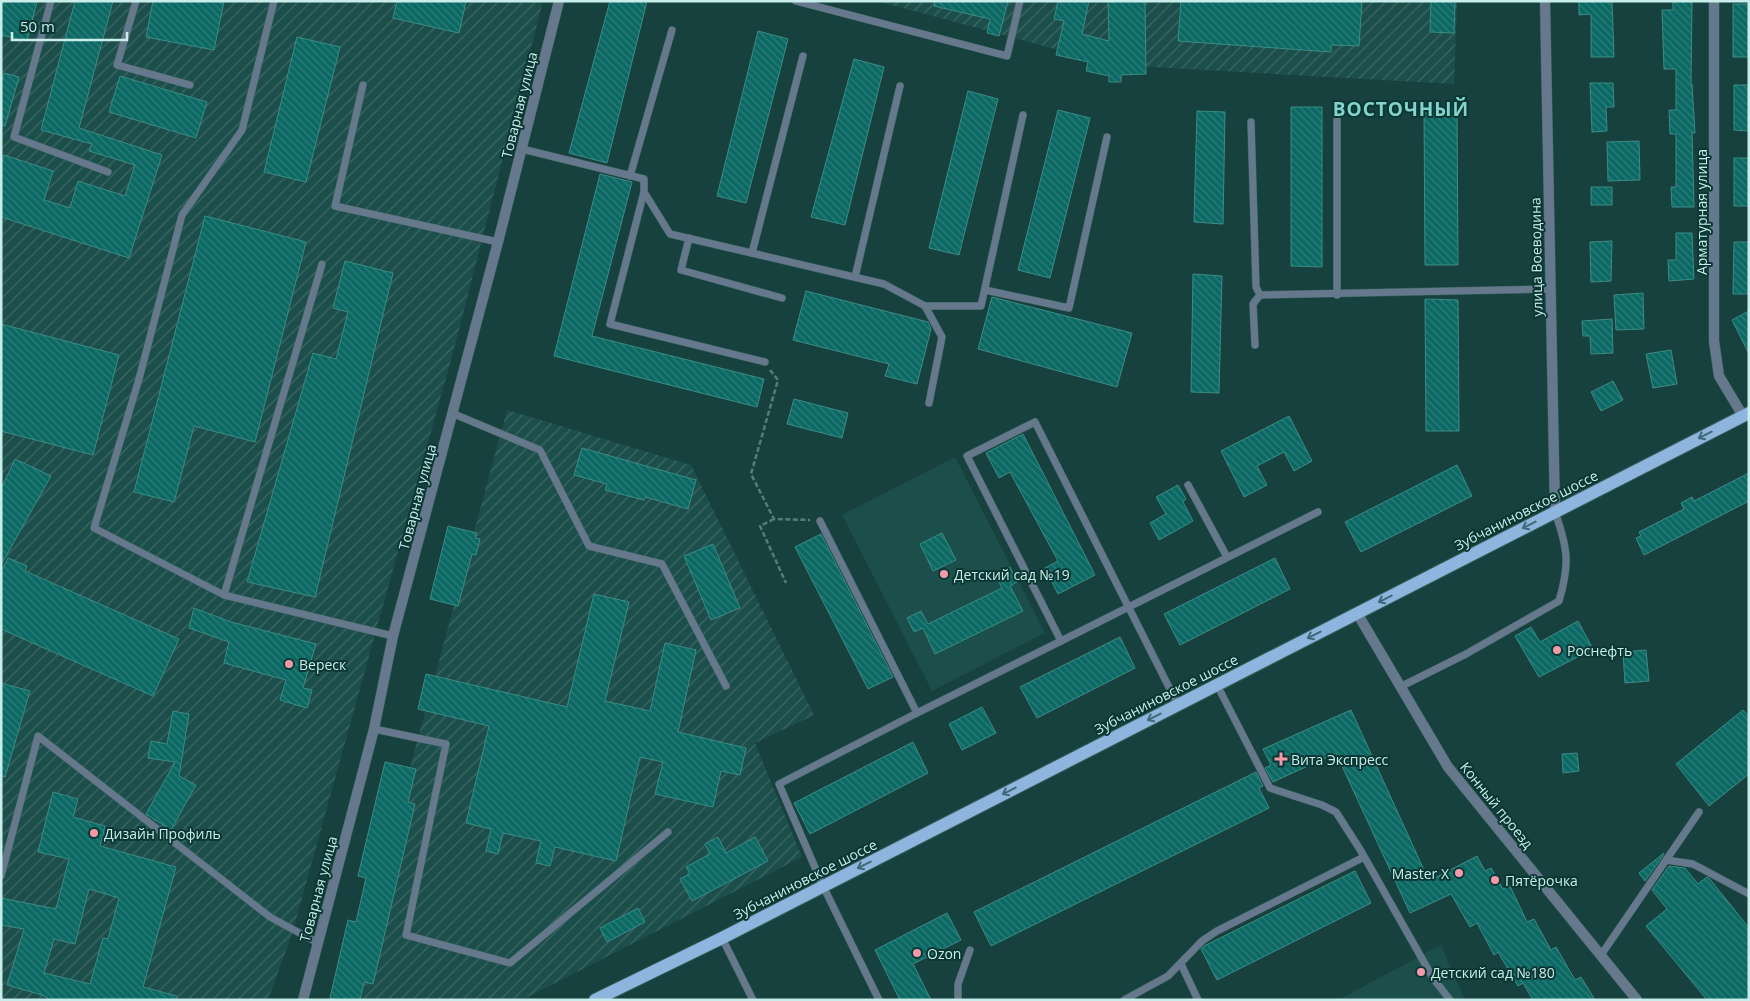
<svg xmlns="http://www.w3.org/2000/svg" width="1750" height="1001" font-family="'Open Sans',sans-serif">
<defs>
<pattern id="industrial-furrows" width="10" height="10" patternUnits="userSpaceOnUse" patternTransform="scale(1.25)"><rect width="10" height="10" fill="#1c4e4b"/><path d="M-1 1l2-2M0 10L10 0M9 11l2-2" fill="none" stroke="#3c6865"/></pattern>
<pattern id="building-back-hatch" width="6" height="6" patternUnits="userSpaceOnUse" patternTransform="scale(1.25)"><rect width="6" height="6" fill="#0b6863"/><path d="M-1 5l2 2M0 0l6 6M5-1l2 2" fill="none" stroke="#2d7e7a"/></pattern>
</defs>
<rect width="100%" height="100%" fill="#17413e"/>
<g fill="#1c4e4b">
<path d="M955,457L1045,633L932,691L842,515Z"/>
<path d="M1441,945L1465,1000H1338Z"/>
</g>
<g fill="url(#industrial-furrows)">
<path d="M1,1H543L454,349L292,934L268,1000H1Z"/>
<path d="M877,1H1457L1454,84L1114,65Z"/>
<path d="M507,410L691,465L814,715L755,743L802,857L522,1000H347Z"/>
</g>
<g fill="url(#building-back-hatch)" stroke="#3c8c86" fill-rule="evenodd">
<path d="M1,1H37L27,41L1,35Z"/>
<path d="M75,1H113L79,128L162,155L129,258L1,217V164L4,155L53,171L44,200L70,208L78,181L125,196L135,165L89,151L92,144L41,130Z"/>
<path d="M153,1H224L214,50L146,37Z"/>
<path d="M397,1H466L459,33L393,18Z"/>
<path d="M610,1H647L607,163L569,153Z"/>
<path d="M935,1H1008L999,36L987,33L990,19L934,6Z"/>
<path d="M1058,1H1089L1082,34L1109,41L1108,1H1145L1146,74L1121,75V82H1109V76L1086,71L1088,62L1056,55L1064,21L1054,19Z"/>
<path d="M1181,1H1362L1359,46L1331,45V52L1178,41Z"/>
<path d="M1431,1H1455L1454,33L1430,32Z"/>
<path d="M1579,1H1612L1614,57H1591V14L1579,15Z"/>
<path d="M1673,1H1692L1691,84H1692L1695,133H1692L1694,207H1672L1671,187H1676V134H1670L1669,110H1676V69H1664L1662,10H1673Z"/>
<rect x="1733" y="4" width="16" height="53"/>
<path d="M758,31L788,39L746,203L717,196Z"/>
<path d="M297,37L340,47L306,182L264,172Z"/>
<path d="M854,59L884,67L845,225L811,217Z"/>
<path d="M4,73L19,77L5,126H1V83Z"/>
<path d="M120,76L207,102L196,138L109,112Z"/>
<path d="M1590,83H1613L1614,107H1606L1607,131L1592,132Z"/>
<path d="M1734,85H1749V131L1734,130Z"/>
<path d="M968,91L998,99L959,255L929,248Z"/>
<path d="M1291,107H1322V267L1291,266Z"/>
<path d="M1424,108H1457L1458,265H1425Z"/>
<path d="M1058,110L1090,118L1050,278L1018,270Z"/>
<path d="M1197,111L1225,112L1223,224L1194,222Z"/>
<path d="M1639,141L1640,180L1608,181L1607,142Z"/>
<rect x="1734" y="158" width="15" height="48"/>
<path d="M600,174L632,182L592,336L764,379L757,407L554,356Z"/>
<rect x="1591" y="187" width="21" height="18"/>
<path d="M205,216L306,242L255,442L194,426L174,502L134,492Z"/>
<path d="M1676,233H1692L1694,279L1669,281L1668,260H1676Z"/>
<path d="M1612,241L1611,281L1591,282L1590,242Z"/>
<path d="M1734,242H1749V294H1733Z"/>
<path d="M345,261L393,273L315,597L247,582L313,353L336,359L348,312L333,308Z"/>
<path d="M1193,274L1222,276L1219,393L1191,392Z"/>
<path d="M806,291L928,322L931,329L917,384L885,376L889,364L793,340Z"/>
<path d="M1643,293L1644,329L1616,330L1614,295Z"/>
<path d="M992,297L1132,333L1117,387L978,349Z"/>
<path d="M1425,299L1458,300L1459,431H1426Z"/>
<path d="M1749,311V354L1732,320Z"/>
<path d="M1612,319L1613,353L1591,354L1590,336H1583L1582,321Z"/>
<path d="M1,324L119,355L93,455L1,431Z"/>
<path d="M1671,350L1677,384L1653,388L1646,354Z"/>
<path d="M1613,381L1623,400L1601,411L1591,392Z"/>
<path d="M794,399L848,413L842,438L787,424Z"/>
<path d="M1289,416L1312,461L1294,471L1284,452L1257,466L1267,485L1244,497L1221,451Z"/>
<path d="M1023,434L1095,575L1058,594L1045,568L1058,561L1010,472L999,478L986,453Z"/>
<path d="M582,448L696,480L688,509L645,497L644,500L605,490L607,484L574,475Z"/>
<path d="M15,459L51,476L1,565V489Z"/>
<path d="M1457,465L1472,496L1361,552L1345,522Z"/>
<path d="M1749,473V501L1644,555L1636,538L1641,536L1639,532L1684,509L1681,503L1692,497L1694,501Z"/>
<path d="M1178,485L1186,499L1183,502L1193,521L1159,540L1150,523L1166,514L1156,497Z"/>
<path d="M448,526L477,533L475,538L480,539L476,555L472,554L458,606L430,599Z"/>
<path d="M942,533L956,560L933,571L920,544Z"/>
<path d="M821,534L893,677L868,689L795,547Z"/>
<path d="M713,544L740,608L711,620L684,556Z"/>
<path d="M8,558L27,566L25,571L179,639L153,696L1,629V572Z"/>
<path d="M1275,558L1290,589L1180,645L1164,614Z"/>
<path d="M1010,567L1017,582L1010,586L1023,611L935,654L923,628L914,632L907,618L921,611L928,624L1002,588L995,574Z"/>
<path d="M594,594L629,602L605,701L650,711L665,643L696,650L678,732L746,748L740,775L721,771L713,807L655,794L663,762L640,757L616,861L555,847L550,866L536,863L541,841L503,833L498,854L486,851L491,829L466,823L489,726L418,709L426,674L567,707Z"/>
<path d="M194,608L231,622L316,644L303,688L312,690L307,708L280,700L286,680L224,663L229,642L189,628Z"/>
<path d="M1578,621L1593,649L1539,677L1515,636L1531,627L1540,642Z"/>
<path d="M1120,637L1135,668L1037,718L1020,687Z"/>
<path d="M1646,650L1649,681L1625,683L1623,652Z"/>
<path d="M1,683L30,691L5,777L1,776Z"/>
<path d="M982,707L996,733L962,750L949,724Z"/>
<path d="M1351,710L1429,881L1477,856L1485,871L1491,868L1503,889L1510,886L1527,922L1534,919L1551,950L1556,947L1575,980L1581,977L1595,1000H1533L1523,983L1518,986L1498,952L1494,955L1477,923L1470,927L1451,894L1410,913L1336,753L1273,782L1265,768L1271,765L1263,749Z"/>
<path d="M1743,710L1749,717V774L1709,806L1676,764Z"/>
<path d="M173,711L189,714L179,776L196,785L171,830L146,814L175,762L148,758L151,741L167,744Z"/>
<path d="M913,742L928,773L810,834L794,803Z"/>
<path d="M1577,753L1579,771L1563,773L1562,754Z"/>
<path d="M385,762L416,769L408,802L415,804L373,984L364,982L360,1000H338L330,998L348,920L356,922L366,878L358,876Z"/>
<path d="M1256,772L1263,786L1259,788L1269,808L991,946L974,912Z"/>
<path d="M53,792L78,799L73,817L105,826L100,846L176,867L143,987L177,996L176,1000H47L48,998L42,995L7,985L24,929L1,925V898L56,909L69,859L38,852ZM89,889L119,898L108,939L103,938L90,984L44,973L54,939L75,944Z"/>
<path d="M718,837L726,853L755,837L768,861L692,901L680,879L690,874L686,867L710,854L705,844Z"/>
<path d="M1664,853L1662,857L1645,881L1639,873Z"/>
<path d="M1669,866L1685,868L1698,884L1707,877L1709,878L1749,928V1000H1707L1646,926L1667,909L1652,890Z"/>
<path d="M1355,871L1371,903L1217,980L1201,949L1204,946Z"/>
<path d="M638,908L645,922L607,942L600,928Z"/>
<path d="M947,913L961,940L913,964L931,1000H900L875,950Z"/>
</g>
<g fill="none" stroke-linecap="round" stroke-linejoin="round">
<defs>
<g id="service">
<path d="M51,1L14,137L108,172"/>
<path d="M136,1L117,65L190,85"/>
<path d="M796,1L1007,56L1020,1"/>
<path d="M363,85L335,206L498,242"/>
<path d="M1251,122L1256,287L1260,295"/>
<path d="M522,149L644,179V192L670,234L884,284L925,306H981L1023,115"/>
<path d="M630,176L672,30"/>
<path d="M644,192L610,324L765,362"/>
<path d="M689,238L681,270L782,298"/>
<path d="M752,253L803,56"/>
<path d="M322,264L224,595L393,636"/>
<path d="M855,277L900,86"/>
<path d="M985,290L1069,308L1107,137"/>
<path d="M1337,295V118"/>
<path d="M925,306L942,337L929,403"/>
<path d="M1255,345L1253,304L1260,295L1550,289"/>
<path d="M454,414L540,450L589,546L662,564L726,686"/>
<path d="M1188,485L1227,557"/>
<path d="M820,521L917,713L1061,641"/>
<path d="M224,595L94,528L139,379L182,215L242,130L274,1"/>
<path d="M1217,685L1270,788L1322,805L1336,812L1361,851L1433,978L1450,1000"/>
<path d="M1400,687L1466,654L1559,601C1570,564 1568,549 1555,512"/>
<path d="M1178,705L1035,422L967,456L1061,641C1147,598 1232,555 1318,512"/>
<path d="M374,729L446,744L406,935L510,963L668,832"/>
<path d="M1666,860L1693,864L1749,894"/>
<path d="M1,876L38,736L270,917L318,943"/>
<path d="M722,938L753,1000"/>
<path d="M1601,955L1699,812"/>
<path d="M1181,964L1198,1000"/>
<path d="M879,1000L823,886L779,784L917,713"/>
<path d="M958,1000V984L970,950"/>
<path d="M1124,1000L1168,976L1202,941L1217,931L1364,857"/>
</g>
<path id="minor" d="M1714,1V341L1719,376L1743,416"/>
<g id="tertiary">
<path d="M1545,1L1555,512"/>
<path d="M1357,613L1448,767L1637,1000"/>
<path d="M303,1000L374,729L393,636L498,242L559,1"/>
</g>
<path id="primary" d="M595,1000L722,938L1749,413"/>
</defs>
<use href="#service" stroke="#37605d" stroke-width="8"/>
<use href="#minor" stroke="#37605d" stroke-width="11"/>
<use href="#tertiary" stroke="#37605d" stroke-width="11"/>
<use href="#primary" stroke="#37605d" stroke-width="14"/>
<g stroke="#547d7a" stroke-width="2.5" stroke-dasharray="5 2.5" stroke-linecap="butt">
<path d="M770,370L778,380L751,474L774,519L810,520"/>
<path d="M774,519L760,526L786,583"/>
</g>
<use href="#service" stroke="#65788c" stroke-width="7"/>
<use href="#minor" stroke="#65788c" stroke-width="10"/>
<use href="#tertiary" stroke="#65788c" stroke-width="10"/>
<use href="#primary" stroke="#8db5dd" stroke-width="12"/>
</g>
<defs><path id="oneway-shaft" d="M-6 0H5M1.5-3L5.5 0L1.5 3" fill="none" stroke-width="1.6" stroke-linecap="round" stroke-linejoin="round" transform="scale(1.25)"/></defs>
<g stroke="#3e6978">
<use href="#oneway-shaft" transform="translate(1705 435) rotate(153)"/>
<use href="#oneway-shaft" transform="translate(1529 525) rotate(153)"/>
<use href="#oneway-shaft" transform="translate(1385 599) rotate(153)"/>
<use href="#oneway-shaft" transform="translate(1314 635) rotate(153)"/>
<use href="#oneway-shaft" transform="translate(1154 717) rotate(153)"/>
<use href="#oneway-shaft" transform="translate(1009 791) rotate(153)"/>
<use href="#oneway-shaft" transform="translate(864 865) rotate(153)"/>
</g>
<g fill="#f39aa8" stroke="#0a3734" stroke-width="2">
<circle cx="944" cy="574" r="5"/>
<circle cx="1557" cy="650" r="5"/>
<circle cx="289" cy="664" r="5"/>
<path d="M1278.5 751.5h5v5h5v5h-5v5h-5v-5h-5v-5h5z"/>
<circle cx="94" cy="833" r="5"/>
<circle cx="1459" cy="873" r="5"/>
<circle cx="1495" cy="880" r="5"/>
<circle cx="917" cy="953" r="5"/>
<circle cx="1421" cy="972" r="5"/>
</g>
<g text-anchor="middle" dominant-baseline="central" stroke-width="4" stroke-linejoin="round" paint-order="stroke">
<g font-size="14" fill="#c8edea" stroke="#0a3734">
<text transform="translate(519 105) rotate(-76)">Товарная улица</text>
<text transform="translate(1701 212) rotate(-90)">Арматурная улица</text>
<text transform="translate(1536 257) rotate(-91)">улица Воеводина</text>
<text transform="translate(417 497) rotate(-75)">Товарная улица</text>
<text transform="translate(1526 510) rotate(-27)">Зубчаниновское шоссе</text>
<text transform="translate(1166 694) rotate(-27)">Зубчаниновское шоссе</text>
<text transform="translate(1497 805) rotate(51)">Конный проезд</text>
<text transform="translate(805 879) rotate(-27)">Зубчаниновское шоссе</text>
<text transform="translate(318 889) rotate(-75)">Товарная улица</text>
</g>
<g font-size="14" fill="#c8edea" stroke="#0a3734" text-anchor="start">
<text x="954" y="574">Детский сад №19</text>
<text x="1567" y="650">Роснефть</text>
<text x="299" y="664">Вереск</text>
<text x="1291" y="759">Вита Экспресс</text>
<text x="104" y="833">Дизайн Профиль</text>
<text x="1449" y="873" text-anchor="end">Master X</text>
<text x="1505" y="880">Пятёрочка</text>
<text x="927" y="953">Ozon</text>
<text x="1431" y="972">Детский сад №180</text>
</g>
<g font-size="19" font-weight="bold" letter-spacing="1" fill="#83d2cc" stroke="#0a3734">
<text x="1401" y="109">ВОСТОЧНЫЙ</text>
</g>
</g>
<rect width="1750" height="1001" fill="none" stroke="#c8edea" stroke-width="5"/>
<path d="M12 32v8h115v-8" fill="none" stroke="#c8edea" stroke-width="2.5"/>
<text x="20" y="32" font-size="15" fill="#c8edea" stroke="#0a3734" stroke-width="4" paint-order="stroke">50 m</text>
</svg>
